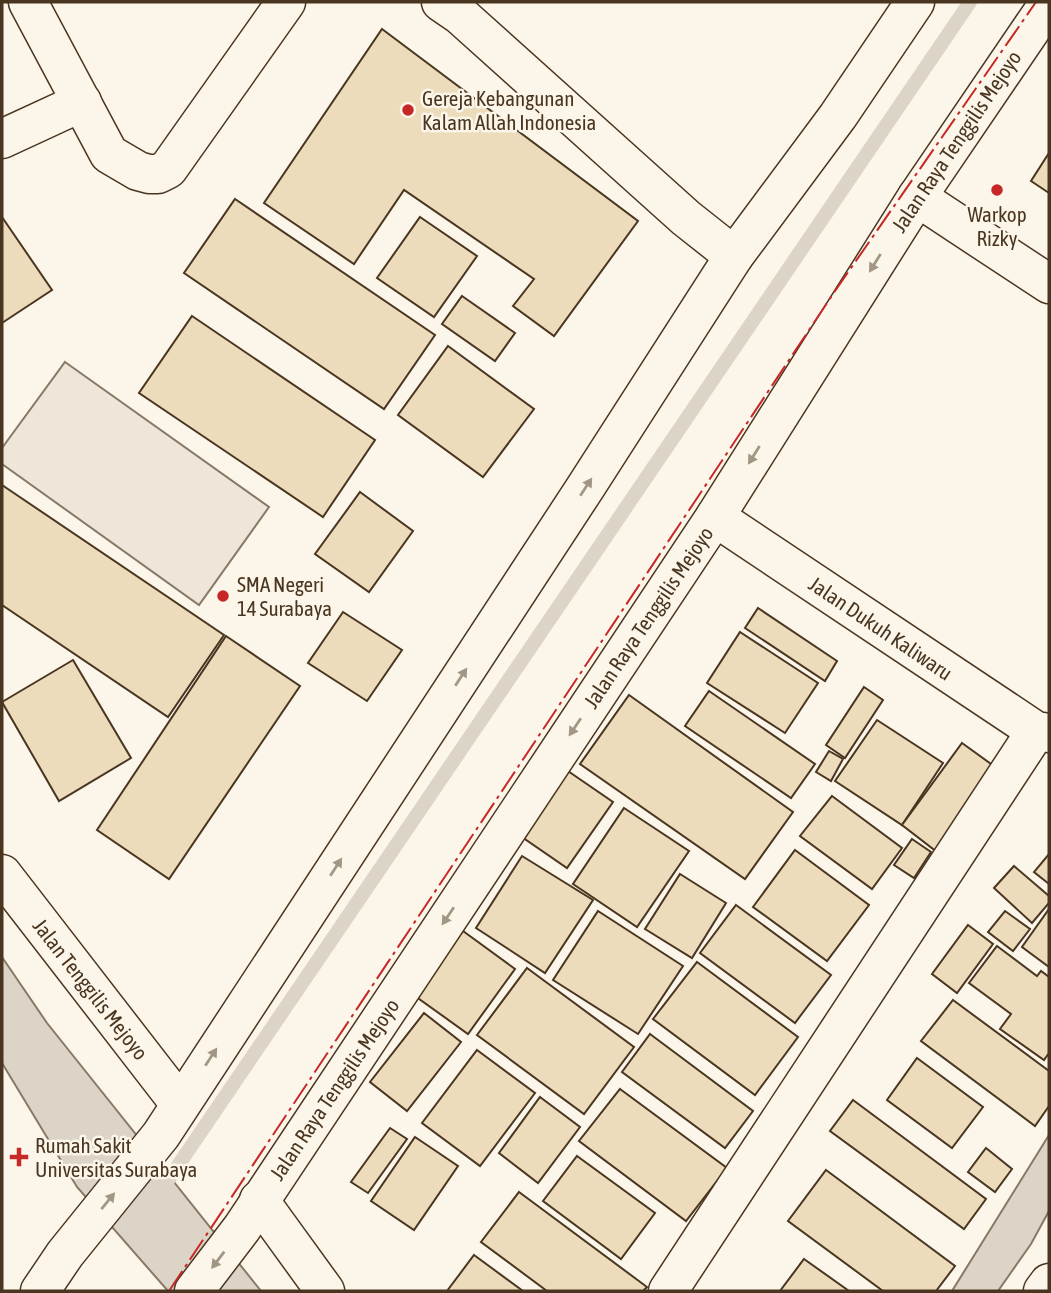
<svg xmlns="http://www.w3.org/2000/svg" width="1051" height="1293" font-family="'Asap Condensed',sans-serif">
<rect width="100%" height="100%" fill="#fbf6e9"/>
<path fill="#ede6d9" stroke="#887966" stroke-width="2" d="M65,362L269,507L199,605L2,464V448Z"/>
<g fill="#dcd4c6" stroke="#887966" stroke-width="2">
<path d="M2,957L47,1023L261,1291H168L77,1187L2,1063Z"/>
<path d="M1049,1135V1211L1031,1244L998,1291H952Z"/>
</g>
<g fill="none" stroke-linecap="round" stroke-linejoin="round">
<path stroke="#dcd4c6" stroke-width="14" d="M160,1192L970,2"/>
</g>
<g fill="#ecdcbc" stroke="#4a3520" stroke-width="2">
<path d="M382,29L638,221L554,336L513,306L534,279L404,190L354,264L264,203Z"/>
<path d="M1049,153V193L1031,181Z"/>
<path d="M235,199L435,335L384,409L184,273Z"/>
<path d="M2,217L52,290L2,323Z"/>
<path d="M420,217L477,256L434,317L377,278Z"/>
<path d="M462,296L515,333L495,361L442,324Z"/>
<path d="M192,316L375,440L323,517L139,393Z"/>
<path d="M448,346L534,409L483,477L398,415Z"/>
<path d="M2,485L224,635L168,717L2,605Z"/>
<path d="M360,492L413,531L369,592L315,554Z"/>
<path d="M758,608L837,661L825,681L745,628Z"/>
<path d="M343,612L402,650L367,701L308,663Z"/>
<path d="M740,632L818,683L785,733L707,683Z"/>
<path d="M226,636L300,686L169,879L97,830Z"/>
<path d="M73,660L131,758L59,801L2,702Z"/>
<path d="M864,687L883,700L845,758L826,745Z"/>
<path d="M709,691L815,764L791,798L685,726Z"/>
<path d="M629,695L793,812L745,879L580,764Z"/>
<path d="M877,720L943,763L902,825L835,781Z"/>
<path d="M962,743L998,769L937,852L902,825Z"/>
<path d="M829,751L843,759L831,781L816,772Z"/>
<path d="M565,769L613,802L567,868L519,835Z"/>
<path d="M832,796L902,848L872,889L800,836Z"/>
<path d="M624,808L689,851L637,927L573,884Z"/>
<path d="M912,839L931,852L914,878L894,865Z"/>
<path d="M795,850L869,905L827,961L753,907Z"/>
<path d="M1049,854V884L1034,872Z"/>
<path d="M522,856L593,900L545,973L476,928Z"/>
<path d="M1014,866L1049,896V903L1032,923L994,888Z"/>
<path d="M680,874L726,903L692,958L645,929Z"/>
<path d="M736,905L831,975L795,1023L700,953Z"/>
<path d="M1049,909V967L1022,947Z"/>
<path d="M598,911L683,966L638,1034L553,980Z"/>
<path d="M1005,911L1030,929L1013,951L988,932Z"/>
<path d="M968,925L993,944L957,993L932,974Z"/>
<path d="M463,931L515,969L468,1034L415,996Z"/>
<path d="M997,946L1037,976L1041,971L1049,977V1053L1044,1060L1000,1029L1011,1014L969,983Z"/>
<path d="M697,962L798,1037L755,1095L653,1019Z"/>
<path d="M527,968L634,1047L584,1114L477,1035Z"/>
<path d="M953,1000L1049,1071V1106L1035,1126L921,1041Z"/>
<path d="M424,1013L461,1042L407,1111L370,1082Z"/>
<path d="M650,1034L753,1111L725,1148L622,1072Z"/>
<path d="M477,1050L535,1093L480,1166L422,1123Z"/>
<path d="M917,1058L983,1107L952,1148L887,1100Z"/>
<path d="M620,1089L727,1168L686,1221L579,1141Z"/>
<path d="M540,1097L580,1127L538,1183L499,1153Z"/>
<path d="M853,1100L986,1199L964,1229L830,1131Z"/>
<path d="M390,1128L407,1139L368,1193L351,1182Z"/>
<path d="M415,1137L458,1166L414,1230L371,1201Z"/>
<path d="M986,1148L1012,1169L995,1192L968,1172Z"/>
<path d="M577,1156L655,1213L621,1259L543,1201Z"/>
<path d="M826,1170L955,1266L936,1291H883L788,1221Z"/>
<path d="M519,1192L647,1287L643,1291H547L481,1242Z"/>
<path d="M474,1255L523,1291H447Z"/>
<path d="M804,1259L849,1291H780Z"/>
</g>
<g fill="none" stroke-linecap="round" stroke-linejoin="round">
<defs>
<g id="minor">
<path d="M28,2L109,154L138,171L149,174H158L168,169L286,2"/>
<path d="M441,2L460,15L686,218L734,256"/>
<path d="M2,139L82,102"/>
<path d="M917,197L1049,284"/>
<path d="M715,517L1036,731L1049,733"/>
<path d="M259,1200L325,1291"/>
<path d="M668,1291L1036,731"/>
<path d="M1043,1291L1049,1283"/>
</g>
<g id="tertiary">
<path d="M2,874L180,1104"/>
<path d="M40,1291L65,1254L161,1135L585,488L734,256L838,116L915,2"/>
<path d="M194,1291L242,1228L715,517L917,197L1049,3"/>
</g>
</defs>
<use href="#minor" stroke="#4a3520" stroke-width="41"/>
<use href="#tertiary" stroke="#4a3520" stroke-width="41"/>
<use href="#minor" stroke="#fbf6e9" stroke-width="38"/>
<use href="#tertiary" stroke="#fbf6e9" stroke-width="38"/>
<path stroke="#c62828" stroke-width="2" stroke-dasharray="24 5 3.5 5" stroke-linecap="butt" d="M169,1291L835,291L1036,2"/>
</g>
<defs><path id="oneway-solid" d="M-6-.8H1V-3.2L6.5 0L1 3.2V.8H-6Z" transform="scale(1.75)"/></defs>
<g fill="#a29684">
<use href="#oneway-solid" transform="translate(875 263) rotate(122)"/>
<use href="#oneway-solid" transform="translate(754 455) rotate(122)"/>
<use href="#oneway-solid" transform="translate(586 487) rotate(-57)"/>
<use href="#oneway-solid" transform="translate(461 677) rotate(-57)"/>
<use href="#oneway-solid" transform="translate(575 727) rotate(124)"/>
<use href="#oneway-solid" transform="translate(336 867) rotate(-57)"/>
<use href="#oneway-solid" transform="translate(448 916) rotate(124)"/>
<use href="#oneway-solid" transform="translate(211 1057) rotate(-57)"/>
<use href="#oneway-solid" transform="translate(108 1201) rotate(-51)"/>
<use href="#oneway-solid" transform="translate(218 1260) rotate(127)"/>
</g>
<g fill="#c62828" stroke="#fbf6e9" stroke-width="2.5">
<circle cx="408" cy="110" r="7"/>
<circle cx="997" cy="190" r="7"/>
<circle cx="223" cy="596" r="7"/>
<path d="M15.5 1146.5h7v7h7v7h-7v7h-7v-7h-7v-7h7z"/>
</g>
<g text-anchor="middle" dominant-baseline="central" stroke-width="5" stroke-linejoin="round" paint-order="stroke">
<g font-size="21" fill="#4a3520" stroke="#fbf6e9" text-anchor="start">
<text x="422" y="98">Gereja Kebangunan<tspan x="422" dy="24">Kalam Allah Indonesia</tspan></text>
<text x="997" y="214" text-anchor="middle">Warkop<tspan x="997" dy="24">Rizky</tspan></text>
<text x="237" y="584">SMA Negeri<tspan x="237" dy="24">14 Surabaya</tspan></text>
<text x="35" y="1145">Rumah Sakit<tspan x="35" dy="24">Universitas Surabaya</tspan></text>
</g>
<g font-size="21" fill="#4a3520" stroke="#fbf6e9">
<text transform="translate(956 141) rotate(-56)">Jalan Raya Tenggilis Mejoyo</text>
<text transform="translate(648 617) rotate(-56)">Jalan Raya Tenggilis Mejoyo</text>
<text transform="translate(881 628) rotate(34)">Jalan Dukuh Kaliwaru</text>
<text transform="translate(91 989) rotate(52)">Jalan Tenggilis Mejoyo</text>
<text transform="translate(334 1089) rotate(-56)">Jalan Raya Tenggilis Mejoyo</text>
</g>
</g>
<rect width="1051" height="1293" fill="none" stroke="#4a3520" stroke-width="7"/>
</svg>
